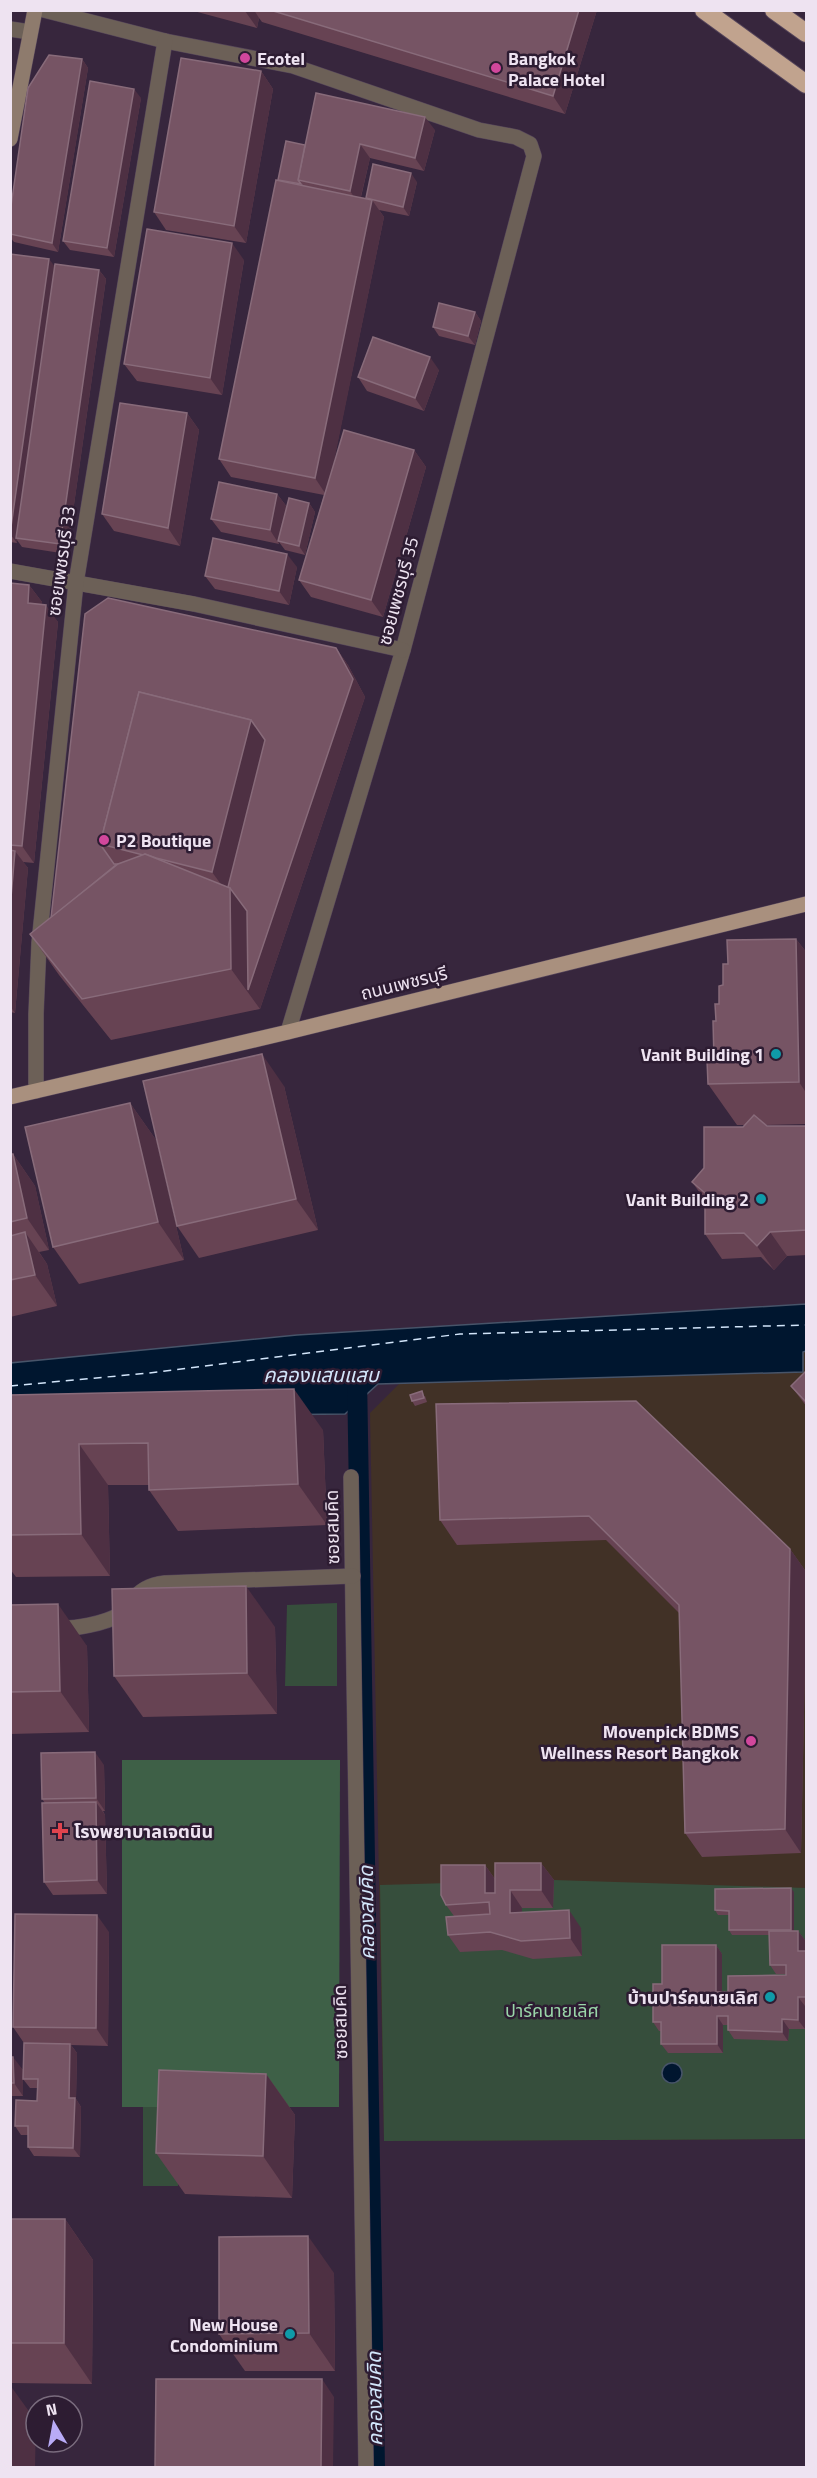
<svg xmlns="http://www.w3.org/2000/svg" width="817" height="2478" font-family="'Titillium Web','Noto Sans Thai',sans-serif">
<rect width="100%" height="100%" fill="#37263d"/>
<path fill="#413126" d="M806,1351V2139L384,2141L370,1413L400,1383L803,1372V1352Z"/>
<g fill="#364e3c">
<path d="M337,1603V1686H285L287,1605Z"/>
<path d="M554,1880L806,1888V2139L384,2141L380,1885Z"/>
<path d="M143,2104H179L178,2186H143Z"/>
</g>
<path fill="#3e6047" d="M122,1760H340L339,2107H122Z"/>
<g fill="#00162f" stroke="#475469" stroke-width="1.5">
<path d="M806,1304V1351L803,1352V1372L378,1384L345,1414L11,1418L10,1363L297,1335Z"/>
<circle cx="672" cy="2073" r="10"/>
</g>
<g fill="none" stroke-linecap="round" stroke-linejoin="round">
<path stroke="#00162f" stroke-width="20" d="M357,1375L375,2468"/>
<path stroke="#d2e5fa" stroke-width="1.5" stroke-dasharray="8 6" stroke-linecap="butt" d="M10,1386L149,1373L460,1334L806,1325"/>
<defs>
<g id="street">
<path d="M44,10L165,41L293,66L479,130L516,137L530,144L534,156L403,650L288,1032"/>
<path d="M10,29L30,32"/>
<path d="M10,571L194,604L403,650"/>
<path d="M36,1091V1014L39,943L76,583L165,41"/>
<path d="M351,1477L366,2468"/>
<path d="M56,1628C75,1629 104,1624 121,1614C124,1612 127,1607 130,1603C140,1590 149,1585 165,1583L353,1576"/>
</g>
<path id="secondary" d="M10,139L35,10"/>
<path id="primary" d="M10,1097L288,1032L806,904"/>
<g id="highway">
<path d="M704,10L806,84"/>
<path d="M774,10L806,33"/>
</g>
</defs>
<use href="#street" stroke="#54445a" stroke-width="16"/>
<use href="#secondary" stroke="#54445a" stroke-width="16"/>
<use href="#primary" stroke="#54445a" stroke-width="16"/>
<use href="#highway" stroke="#54445a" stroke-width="20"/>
<use href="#street" stroke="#6c6057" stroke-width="15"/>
<use href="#secondary" stroke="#8e7b6d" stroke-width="15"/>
<use href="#primary" stroke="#a9907e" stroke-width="15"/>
<use href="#highway" stroke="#c1a38e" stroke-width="18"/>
</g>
<g fill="#674353">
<path d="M190,10H597L565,114L262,22L259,18L257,28Z"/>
<path d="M82,59L88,68L58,252L14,242L10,237V213Z"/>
<path d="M261,71L273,89L246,243L166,230L154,212Z"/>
<path d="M141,98L114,257L70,250L63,241Z"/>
<path d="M435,130L424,171L370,158L361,197L366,198L417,182L409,216L379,210L384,217L332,469L414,450L426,467L383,617L311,597L299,580L324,495L231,477L219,459L278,181V180L305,145Z"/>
<path d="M10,254L54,267L99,270L106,279L67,554L22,547L17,540V543L10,542Z"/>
<path d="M244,260L222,395L137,381L124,364Z"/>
<path d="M475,312L481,321L475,345L439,336L433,327Z"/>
<path d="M439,370L424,411L367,391L358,377Z"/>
<path d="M187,413L199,430L180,546L114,531L102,514Z"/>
<path d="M277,494L287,507L309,503L315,512L305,555L285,550L279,542V544L221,532L211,519Z"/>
<path d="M297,567L289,605L215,589L205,576Z"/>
<path d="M10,583L29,585L42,602L41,604L58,622L34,863L23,862L28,868L15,1013L10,1012Z"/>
<path d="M85,614L336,648L348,665L365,697L260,1009L111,1040L59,975L30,934L51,918Z"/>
<path d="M796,939L807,953V1124L765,1125L767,1126H807V1255L787,1256L774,1270L761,1257L722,1259L705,1234V1200L692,1182L745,1125H737L708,1084L714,1060L716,1021L728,964Z"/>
<path d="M284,1086L318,1230L199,1258L177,1226Z"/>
<path d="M130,1103L156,1140L184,1260L79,1284L53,1247Z"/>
<path d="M10,1154H13L35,1186L49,1250L39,1252L47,1264L57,1306L10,1317Z"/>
<path d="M807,1370V1407L791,1386Z"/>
<path d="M10,1395L323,1430L327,1525L178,1531L149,1490V1485H108L110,1576L16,1577L10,1569Z"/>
<path d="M425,1396L427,1402L415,1406L412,1401Z"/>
<path d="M436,1404L790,1549L807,1573L801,1853L702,1857L685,1833L679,1613L606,1540L457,1545L440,1520Z"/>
<path d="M10,1605L87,1646L89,1732L10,1734Z"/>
<path d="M275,1627L277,1714L143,1717L114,1676Z"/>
<path d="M104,1765L105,1811H103L105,1815L107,1894L53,1895L44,1882L45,1803L42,1799Z"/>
<path d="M541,1863L554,1880L553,1908H522V1913L581,1928L582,1956L533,1959L502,1950L460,1952L448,1935L454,1916L446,1905L485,1865L495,1879Z"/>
<path d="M794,1892V1931H798L805,1940V1951H807V2006H805V2029H789L788,2041L734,2039L728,2030V2025H723V2053H668L661,2044V2031H659L653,2022L662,1984L716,1945L722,1954V1992H728L786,1975V1974H776L770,1965L769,1935H732L729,1930V1915H718L715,1910Z"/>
<path d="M109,1932L108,2046L71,2045L77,2053L76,2099L81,2107L80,2157L34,2156L28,2147V2135H21L15,2126L37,2101L38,2088H30L23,2079L24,2043L13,2027Z"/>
<path d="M10,2057L23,2070V2096H10Z"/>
<path d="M266,2074L295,2115L292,2198L185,2194L156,2153Z"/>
<path d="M10,2219H65L93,2260L92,2384L10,2383Z"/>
<path d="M334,2273L335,2371H245L219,2334Z"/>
</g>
<g fill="#4e3043">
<path d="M254,10L259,18L257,28L245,11Z"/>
<path d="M579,10H597L565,114L553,96Z"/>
<path d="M82,59L88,68L58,252L52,243Z"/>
<path d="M261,71L273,89L246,243L234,226Z"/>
<path d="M134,89L141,98L114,257L107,248Z"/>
<path d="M425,117L435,130L424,171L415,158Z"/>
<path d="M360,144L370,158L359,204L350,191Z"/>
<path d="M411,173L417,182L409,216L403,207Z"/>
<path d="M372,200L384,217L327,496L315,478Z"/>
<path d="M232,243L244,260L222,395L210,378Z"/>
<path d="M49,259L56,268L16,538L17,540V543L10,534Z"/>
<path d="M99,270L106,279L67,554L60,544Z"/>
<path d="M475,312L481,321L475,345L468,336Z"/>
<path d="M430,357L439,370L424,411L415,398Z"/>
<path d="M187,413L199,430L180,546L168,528Z"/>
<path d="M414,450L426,467L383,617L371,600Z"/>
<path d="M277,494L287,507L279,544L270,530Z"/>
<path d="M309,503L315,512L305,555L299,546Z"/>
<path d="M287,554L297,567L289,605L279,591Z"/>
<path d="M29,585L42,602L40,620L28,603Z"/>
<path d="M46,605L58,622L34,863L22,846Z"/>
<path d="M336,648L348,665L365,697L260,1009L231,969V898L212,872L251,720L278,757Z"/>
<path d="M15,851L28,868L15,1013L10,1006V909Z"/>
<path d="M796,939L807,953V1094L799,1082Z"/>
<path d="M262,1054L284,1086L318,1230L296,1199Z"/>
<path d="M130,1103L156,1140L184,1260L158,1222Z"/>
<path d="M13,1154L35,1186L49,1250L27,1218Z"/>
<path d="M25,1232L47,1264L57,1306L35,1275Z"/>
<path d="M770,1232L787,1256L774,1270L757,1246Z"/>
<path d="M294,1389L323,1430L327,1525L298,1484Z"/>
<path d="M79,1444L108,1485L110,1576L81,1534Z"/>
<path d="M790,1549L807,1573L801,1853L785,1829Z"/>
<path d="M246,1586L275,1627L277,1714L247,1673Z"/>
<path d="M58,1604L87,1646L89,1732L60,1691Z"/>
<path d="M95,1752L104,1765L105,1811L96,1798Z"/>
<path d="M96,1802L105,1815L107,1894L97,1880Z"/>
<path d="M541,1863L554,1880L553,1908L541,1890Z"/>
<path d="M485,1865L497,1882V1911L485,1893Z"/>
<path d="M791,1888L794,1892V1934L791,1930Z"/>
<path d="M510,1890L522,1908V1931L510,1913Z"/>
<path d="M569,1910L581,1928L582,1956L570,1938Z"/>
<path d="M97,1915L109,1932L108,2046L96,2028Z"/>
<path d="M798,1931L805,1940V1960L798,1951Z"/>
<path d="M716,1945L722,1954V2001L716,1992Z"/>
<path d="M798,1997L805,2006V2029L798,2020Z"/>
<path d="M717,2016L723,2025V2053L717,2044Z"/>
<path d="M782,2019L789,2029L788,2041L782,2032Z"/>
<path d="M70,2044L77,2053L76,2099L81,2107L80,2157L73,2148L69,2098Z"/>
<path d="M13,2057L23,2070V2096L14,2083Z"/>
<path d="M266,2074L295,2115L292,2198L263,2156Z"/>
<path d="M65,2219L93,2260L92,2384L64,2343Z"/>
<path d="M308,2236L334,2273L335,2371L309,2333Z"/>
<path d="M322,2379L334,2397L333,2468H321Z"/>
<path d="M10,2385L36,2421L35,2468H10Z"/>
</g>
<g fill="#765464" stroke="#886b7a" stroke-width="1.5">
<path d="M270,10H579L553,96Z"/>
<path d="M49,55L82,59L52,243L10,234V213L28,88Z"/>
<path d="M181,58L261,71L234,226L154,212Z"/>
<path d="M90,81L134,89L107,248L63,241Z"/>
<path d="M316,93L425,117L415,158L360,144L350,191L298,180Z"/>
<path d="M286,141L305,145L298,180L301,184L278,180Z"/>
<path d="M373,164L411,173L403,207L366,198Z"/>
<path d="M276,180L372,200L315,478L219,459Z"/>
<path d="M147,229L232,243L210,378L124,364Z"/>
<path d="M10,254L49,259L10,534Z"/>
<path d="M55,264L99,270L60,544L16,538Z"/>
<path d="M439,303L475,312L468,336L433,327Z"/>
<path d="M373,337L430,357L415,398L358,377Z"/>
<path d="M120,403L187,413L168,528L102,514Z"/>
<path d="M344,430L414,450L371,600L299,580Z"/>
<path d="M219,482L277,494L270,530L211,519Z"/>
<path d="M289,498L309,503L299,546L278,541Z"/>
<path d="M213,538L287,554L279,591L205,576Z"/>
<path d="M10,583L29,585L28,603L46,605L22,846L10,845Z"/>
<path d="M108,598L336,648L353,679L248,990L247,911L230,888L228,887L265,740L251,720L139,692L100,844L114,864H117L51,918L85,614Z"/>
<path d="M139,692L251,720L212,872L156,858L145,854L143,855L100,844Z"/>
<path d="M10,850L15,851L10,909Z"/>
<path d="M145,854L230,888L231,969L82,999L30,934L118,864Z"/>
<path d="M796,939L799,1082L708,1084L707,1060H714L713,1021H716L715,1004H719V986L723,985V964H728L727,940Z"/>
<path d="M262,1054L296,1199L177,1226L143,1081Z"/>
<path d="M130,1103L158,1222L53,1247L25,1127Z"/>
<path d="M754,1115L767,1126H807V1230L770,1232L757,1246L744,1233L705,1234V1193L692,1182L704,1168V1127H743Z"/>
<path d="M10,1154H13L27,1218L10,1222Z"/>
<path d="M25,1232L35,1275L10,1280V1236Z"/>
<path d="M807,1370V1403L791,1386Z"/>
<path d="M294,1389L298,1484L149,1490L148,1443L79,1444L81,1534L10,1535V1395Z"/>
<path d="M422,1391L424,1398L412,1401L410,1395Z"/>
<path d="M636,1401L790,1549L785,1829L685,1833L679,1605L589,1516L440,1520L436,1404Z"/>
<path d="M246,1586L247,1673L114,1676L112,1589Z"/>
<path d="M58,1604L60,1691L10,1692V1605Z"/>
<path d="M95,1752L96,1798L42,1799L41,1753Z"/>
<path d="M96,1802L97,1880L44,1882L42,1803Z"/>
<path d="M495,1863H541V1890H510V1913L569,1910L570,1938L521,1941L490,1932L448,1935L446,1917L490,1914L489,1902L446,1905L441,1895V1865H485V1893H495Z"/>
<path d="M791,1888V1930H729V1911L715,1910V1889Z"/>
<path d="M15,1914L97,1915L96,2028L13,2027Z"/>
<path d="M769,1931H798V1951H807V1997H798V2020L782,2019V2032L728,2030V2016H717V2044H661V2022H653V1984H662V1945H716V1992H728V1976L786,1975V1965H770Z"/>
<path d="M24,2043L70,2044L69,2098H75L73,2148L28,2147V2126H15L16,2100L37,2101L38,2079H23Z"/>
<path d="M10,2057H13L14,2083H10Z"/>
<path d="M159,2070L266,2074L263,2156L156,2153Z"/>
<path d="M10,2219H65L64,2343H10Z"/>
<path d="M308,2236L309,2333L219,2334V2237Z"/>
<path d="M156,2379H322L321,2468H155Z"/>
</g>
<g fill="#d1479c" stroke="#2d1c32" stroke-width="2">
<circle cx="245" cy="58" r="6"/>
<circle cx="496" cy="68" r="6"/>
<circle cx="104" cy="840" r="6"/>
<circle cx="751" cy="1741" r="6"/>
</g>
<g fill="#0f9aa8" stroke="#2d1c32" stroke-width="2">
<circle cx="776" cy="1054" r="6"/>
<circle cx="761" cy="1199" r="6"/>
<circle cx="770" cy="1997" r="6"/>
<circle cx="290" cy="2334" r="6"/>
</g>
<path fill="#e0444e" stroke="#2d1c32" stroke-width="2" d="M57 1822h6v6h6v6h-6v6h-6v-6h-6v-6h6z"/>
<g text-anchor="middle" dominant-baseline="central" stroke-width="5" stroke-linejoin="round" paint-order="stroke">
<g font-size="18" font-weight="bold" fill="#eee3f1" stroke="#2d1c32" text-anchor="end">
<text x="257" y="58" text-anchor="start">Ecotel</text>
<text x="508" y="58" text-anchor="start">Bangkok<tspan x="508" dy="21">Palace Hotel</tspan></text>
<text x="116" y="840" text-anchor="start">P2 Boutique</text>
<text x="764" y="1054">Vanit Building 1</text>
<text x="749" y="1199">Vanit Building 2</text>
<text x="739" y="1731">Movenpick BDMS<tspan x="739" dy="21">Wellness Resort Bangkok</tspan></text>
<text x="74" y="1831" text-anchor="start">โรงพยาบาลเจตนิน</text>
<text x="758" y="1997">บ้านปาร์คนายเลิศ</text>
<text x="278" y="2324">New House<tspan x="278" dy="21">Condominium</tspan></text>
</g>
<g font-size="18" fill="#eee3f1" stroke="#2d1c32">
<text transform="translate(61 561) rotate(-82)">ซอยเพชรบุรี 33</text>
<text transform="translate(398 591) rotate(-75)">ซอยเพชรบุรี 35</text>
<text transform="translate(404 983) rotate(-14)">ถนนเพชรบุรี</text>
<text transform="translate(332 1527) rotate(-91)">ซอยสมคิด</text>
<text transform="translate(340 2022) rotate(-91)">ซอยสมคิด</text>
</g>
<g font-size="18" fill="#9ad6a9" stroke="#2d1c32">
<text x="552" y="2010">ปาร์คนายเลิศ</text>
</g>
<g font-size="20" font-style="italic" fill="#d2e5fa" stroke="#2d1c32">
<text x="321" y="1374">คลองแสนแสบ</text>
<text transform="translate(366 1913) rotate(-91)">คลองสมคิด</text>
<text transform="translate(374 2399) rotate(-91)">คลองสมคิด</text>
</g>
</g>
<rect width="817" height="2478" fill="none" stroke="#eee3f1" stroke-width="24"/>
<g transform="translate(54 2424) rotate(350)"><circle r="28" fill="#2d1c32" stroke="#7a6c7e" stroke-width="1.5"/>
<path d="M0-4.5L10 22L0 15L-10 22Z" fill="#b9abf7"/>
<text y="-9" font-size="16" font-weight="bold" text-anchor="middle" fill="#eee3f1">N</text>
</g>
</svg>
